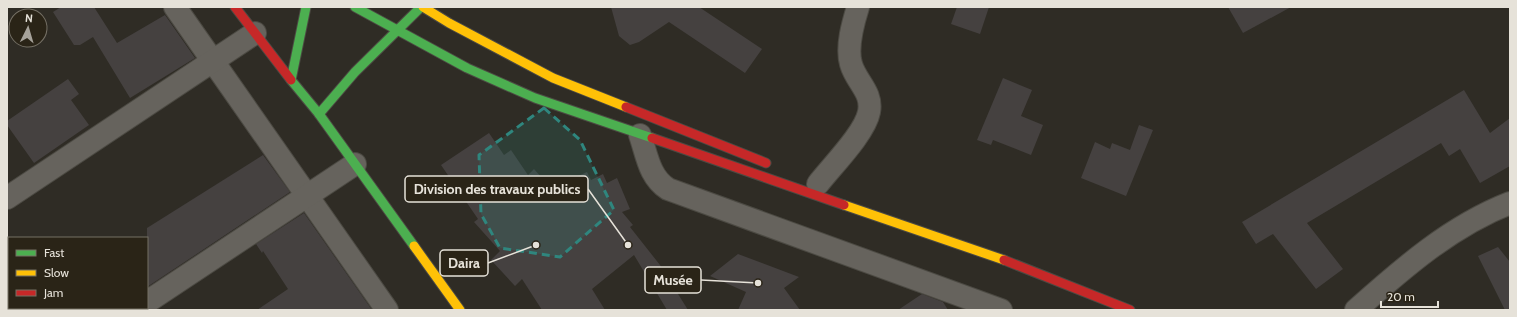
<svg xmlns="http://www.w3.org/2000/svg" width="1517" height="317" font-family="Cabin,sans-serif">
<rect width="100%" height="100%" fill="#2f2c25"/>
<g fill="#454140">
<path d="M61,7H94L117,43L165,15L195,58L130,98L93,37L80,45H74L53,12Z"/>
<path d="M611,7H699L762,49L745,73L669,22L639,42L630,45L619,36Z"/>
<path d="M957,7H989L980,34L951,24Z"/>
<path d="M1228,7H1291L1243,33Z"/>
<path d="M1003,78L1032,90L1021,116L1043,125L1031,155L993,140L991,145L977,140Z"/>
<path d="M68,79L79,94L71,100L89,125L34,163L7,125V121Z"/>
<path d="M1464,90L1490,133L1510,118V166L1480,183L1460,149L1449,156L1441,143L1307,223L1343,269L1316,289L1273,234L1256,244L1242,222Z"/>
<path d="M1139,125L1153,130L1126,196L1081,178L1095,142L1110,149L1112,143L1130,150Z"/>
<path d="M489,133L504,155L511,150L528,175L534,169L551,188L587,172L591,180L603,174L607,183L617,178L630,209L622,212L633,225L630,227L660,265L688,310H667L634,255L592,289L605,310H542L522,279L515,286L491,260L500,251L474,222L478,219L441,165Z"/>
<path d="M263,155L290,192L147,287V228Z"/>
<path d="M304,213L372,310H257L288,289L263,251L262,253L256,244Z"/>
<path d="M1498,247L1510,262V310H1505L1478,256Z"/>
<path d="M738,254L799,277L784,288L800,310H738L746,292L710,276Z"/>
<path d="M922,294L943,302L948,310H898Z"/>
</g>
<g fill="none" stroke-linecap="round" stroke-linejoin="round">
<defs>
<g id="street">
<path d="M175,7L387,310"/>
<path d="M640,135C647,155 649,177 668,189L1001,310"/>
<path d="M818,184C832,166 865,133 869,112C873,92 856,82 851,64C846,47 853,23 858,7"/>
<path d="M7,198L255,33"/>
<path d="M147,302L355,164"/>
<path d="M1356,310C1403,268 1451,226 1510,203"/>
</g>
<g id="fast">
<path d="M306,7L291,80L319,114L414,246"/>
<path d="M355,7L467,68L535,98L652,138"/>
<path d="M319,114L355,72L421,7"/>
</g>
<g id="slow">
<path d="M423,7L449,23L553,78L626,107"/>
<path d="M844,205L1004,260"/>
<path d="M414,246L460,310"/>
</g>
<g id="jam">
<path d="M235,7L291,80"/>
<path d="M626,107L766,163"/>
<path d="M652,138L844,205"/>
<path d="M1004,260L1130,310"/>
</g>
</defs>
<use href="#street" stroke="#4c4a43" stroke-width="24"/>
<use href="#fast" stroke="#4c4a43" stroke-width="11"/>
<use href="#slow" stroke="#4c4a43" stroke-width="11"/>
<use href="#jam" stroke="#4c4a43" stroke-width="11"/>
<use href="#street" stroke="#66635d" stroke-width="22"/>
<use href="#fast" stroke="#4caf50" stroke-width="9"/>
<use href="#slow" stroke="#ffc107" stroke-width="9"/>
<use href="#jam" stroke="#c62828" stroke-width="9"/>
</g>
<path fill="#2f867e" fill-opacity="0.2" stroke="#2f867e" stroke-width="3" stroke-dasharray="8 5" stroke-linejoin="round" d="M544,108L580,140L614,210L560,257L500,248L481,214L479,155Z"/>
<path fill="none" stroke="#e6e2d9" stroke-width="1.5" d="M628 245L588 189M536 245L488 263M758 283L701 280"/>
<g fill="#e6e2d9" stroke="#2a2417" stroke-width="1.5">
<circle cx="628" cy="245" r="4"/>
<circle cx="536" cy="245" r="4"/>
<circle cx="758" cy="283" r="4"/>
</g>
<g fill="#2a2417" stroke="#e6e2d9" stroke-width="1.5">
<rect x="405" y="176" width="183" height="26" rx="4"/>
<rect x="440" y="250" width="48" height="26" rx="4"/>
<rect x="645" y="267" width="56" height="26" rx="4"/>
</g>
<g font-size="14" text-anchor="middle" font-weight="bold" fill="#e6e2d9">
<text x="497" y="194">Division des travaux publics</text>
<text x="464" y="268">Daira</text>
<text x="673" y="285">Musée</text>
</g>
<rect width="1517" height="317" fill="none" stroke="#e6e2d9" stroke-width="16"/>
<rect x="8" y="237" width="140" height="72" fill="#2a2417" stroke="#757065"/>
<rect x="16" y="250" width="20" height="6" fill="#4caf50" stroke="#757065"/>
<text x="44" y="257" font-size="12" fill="#e6e2d9">Fast</text>
<rect x="16" y="270" width="20" height="6" fill="#ffc107" stroke="#757065"/>
<text x="44" y="277" font-size="12" fill="#e6e2d9">Slow</text>
<rect x="16" y="290" width="20" height="6" fill="#c62828" stroke="#757065"/>
<text x="44" y="297" font-size="12" fill="#e6e2d9">Jam</text>
<g transform="translate(28 28) rotate(5)"><circle r="19" fill="#2a2417" stroke="#757065"/>
<path d="M0-3L7 15L0 10L-7 15Z" fill="#a6a29a"/>
<text y="-6" font-size="11" font-weight="bold" text-anchor="middle" fill="#e6e2d9">N</text>
</g>
<path d="M1381 301v6h57v-6" fill="none" stroke="#e6e2d9" stroke-width="2"/>
<text x="1387" y="301" font-size="12" fill="#e6e2d9" stroke="#2a2417" stroke-width="3" paint-order="stroke">20 m</text>
</svg>
